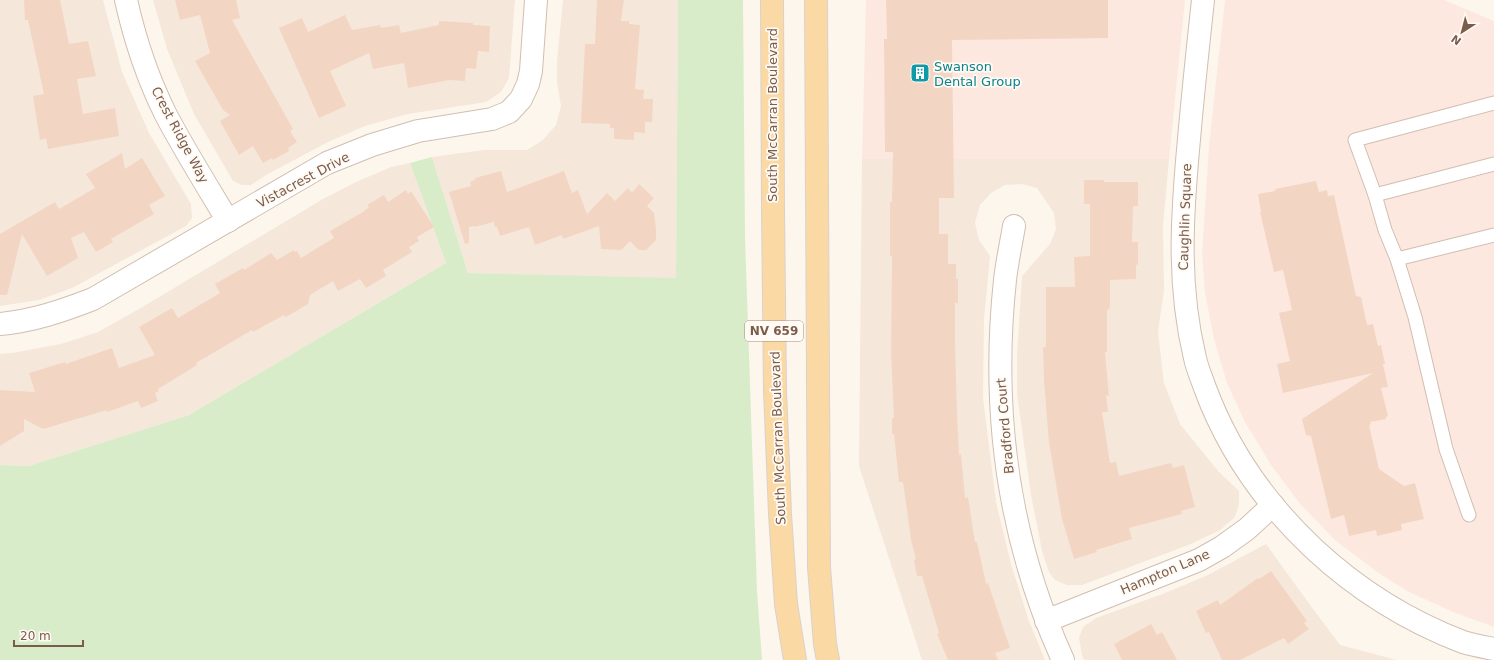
<svg xmlns="http://www.w3.org/2000/svg" width="1494" height="660" font-family="'DejaVu Sans',sans-serif">
<rect width="100%" height="100%" fill="#fdf6ec"/>
<g fill="#f5e8da">
<path d="M0,0H103L122,72L149,133L191,204L192,218L186,226L72,288L39,300L0,306Z"/>
<path d="M153,0H515L509,78L501,92L486,102L408,114L365,126L328,142L266,175L251,185H242L233,181L194,114L167,49Z"/>
<path d="M563,0H678L676,279L468,273L432,157L484,150H527L543,140L556,125L561,106L557,83V61Z"/>
<path d="M862,159H1169L1163,226L1164,290L1158,332L1164,383L1180,424L1218,471L1239,491V504L1235,517L1220,530L1191,544L1082,585H1067L1055,580L1049,572L1042,551L1031,495L1017,394V355L1022,276L1050,244L1056,229L1054,213L1037,188L1022,184L1005,185L991,193L980,205L975,223L979,240L990,256L984,320L983,398L996,502L1011,564L1029,621L1045,660H922L859,466Z"/>
<path d="M410,163L446,263L189,415L29,466L0,465V354L12,353L61,344L98,332L139,309L323,199L356,182L391,167Z"/>
<path d="M1266,544L1310,605L1340,645L1397,660H1084L1082,655L1079,638L1083,627L1096,618L1160,595L1206,576Z"/>
</g>
<g fill="#fde8e0">
<path d="M866,0H1185L1169,159H862Z"/>
<path d="M1225,0H1444L1494,21V627L1453,612L1409,592L1380,574L1336,541L1301,505L1271,465L1245,422L1227,383L1214,339L1205,293L1202,254L1209,146Z"/>
</g>
<path fill="#d8ecc9" d="M678,0H743L745,237L757,591L762,660H0V465L29,466L189,415L446,263L410,163L432,157L468,273L676,278Z"/>
<g fill="#f3d5c3">
<path d="M24,0H60L69,44L88,41L96,76L77,79L83,114L115,108L119,136L48,149L46,138L40,140L33,96L44,94L28,20H25Z"/>
<path d="M175,0H236L240,18L232,20L293,129L290,131L297,142L288,148L289,151L273,160L272,158L263,163L253,146L239,155L220,121L230,115L223,110L195,61L210,53L200,15L180,20Z"/>
<path d="M597,0H624L621,21H629V24L640,25L635,89L644,90L643,99H653L652,122H645V133L634,132V140L614,139V128H610V124L581,123L585,44H595Z"/>
<path d="M886,0H1108V38L952,40L954,198H939V234H948V264H956V279H958V303H955V347L957,411L959,455L961,454L965,498L968,497L975,542H977L986,584L988,583L1010,648L995,653L998,660H948L937,634L939,633L922,576H917L914,560L916,559L911,540L903,482H899L894,434H892V418H894L891,354L892,256H890V202H892L893,152H885L884,39H887Z"/>
<path d="M345,15L352,30L380,25L381,28L399,25L401,33L439,25V21L473,23V25L490,26L489,52L478,51L476,69L466,68L465,81L449,80L408,88L404,63L373,69L369,53L330,71L346,106L319,118L279,28L302,18L308,32Z"/>
<path d="M122,153L125,169L142,158L165,196L149,205L154,214L111,239L113,242L96,252L84,232L71,238L78,258L47,276L22,234L7,295H0V234L55,202L59,209L95,188L86,174Z"/>
<path d="M501,171L507,192L564,171L572,193L578,190L587,214L607,193L615,201L628,188L632,193L639,184L654,198L647,206L654,213L656,229V240L646,250H639L630,241L621,250L601,249L599,226L563,239L562,235L535,245L529,227L500,236L497,227H495L494,222L474,227V226L469,227V243L465,244L449,192L471,186L470,182L475,180V178Z"/>
<path d="M1084,180H1104V182H1138V206H1133L1132,242H1138V264L1136,265V279L1110,280V308L1107,310V352H1105L1109,396L1106,395L1108,412H1102L1110,463L1116,462L1119,476L1171,463L1173,468L1184,465L1195,507L1181,511L1182,514L1129,528L1132,539L1096,550L1097,552L1074,559L1062,519L1049,443L1044,381L1043,347H1046V287H1075L1074,257L1090,256V204H1084Z"/>
<path d="M1316,181L1319,192L1327,190L1328,196L1334,195L1356,296L1361,297L1367,325L1373,324L1378,346L1381,345L1385,364H1383L1388,387L1381,388L1388,416L1386,417V419L1370,422L1371,424L1369,425L1379,469L1404,486L1415,483L1424,519L1401,524L1402,530L1377,536L1376,530L1349,536L1344,515L1331,519L1311,436L1306,435L1302,419L1373,373L1283,393L1277,364L1290,361L1279,313L1292,310L1283,270L1274,272L1260,212H1261L1258,194L1275,191V189Z"/>
<path d="M406,190L408,194L411,191L434,227L417,237L419,241L409,247L412,252L383,270L386,276L366,288L360,279L338,291L333,281L310,295L308,304L286,317L284,315L253,332L252,330L196,363L197,365L158,389L159,391L155,393L158,401L141,408L138,401L107,412V410L43,429L24,419V431L0,446V390L35,392L29,373L65,362L66,364L112,348L119,368L155,355L139,327L172,308L178,318L220,293L215,284L243,268L244,270L271,253L277,260L294,250L295,252L297,251L301,258L334,238L330,231L363,212L369,207L367,205L384,195L388,202Z"/>
<path d="M1271,571L1307,621L1304,623L1309,629L1288,644L1284,638L1240,660H1222L1209,632L1206,633L1196,611L1218,600L1220,605L1258,578L1259,579Z"/>
<path d="M1151,624L1157,635L1162,632L1177,660H1122L1114,644Z"/>
</g>
<g fill="none" stroke-linecap="round" stroke-linejoin="round">
<defs>
<g id="service">
<path d="M1375,195L1355,140L1494,103"/>
<path d="M1397,259L1494,235"/>
<path d="M1469,515L1446,449L1415,317L1397,259L1385,230L1375,195L1494,164"/>
</g>
<g id="minor">
<path d="M126,0C135,40 148,79 166,115C185,151 207,186 228,221"/>
<path d="M1203,0C1198,46 1193,93 1189,139C1182,214 1177,284 1195,358C1197,368 1202,379 1205,388C1228,450 1266,504 1314,549C1357,589 1408,621 1463,642C1473,645 1484,647 1494,649"/>
<path d="M1014,226C1011,244 1007,262 1005,280C991,411 1008,539 1063,660"/>
<path d="M0,324C33,321 62,311 93,299L327,163L372,145L418,131L492,119L509,112L521,99L528,84L531,71L536,0"/>
<path d="M1046,621L1199,560L1222,547L1247,529L1273,505"/>
</g>
<g id="primary">
<path d="M772,0L773,209L775,390L780,514L786,604L795,660"/>
<path d="M816,0L819,567L825,644L828,660"/>
</g>
</defs>
<use href="#service" stroke="#d1beb0" stroke-width="15"/>
<use href="#minor" stroke="#d1beb0" stroke-width="24"/>
<use href="#primary" stroke="#dad1cd" stroke-width="24"/>
<use href="#service" stroke="#fff" stroke-width="13"/>
<use href="#minor" stroke="#fff" stroke-width="22"/>
<use href="#primary" stroke="#fbd9a5" stroke-width="22"/>
</g>
<defs>
<symbol id="building-square" viewBox="-11 -11 22 22"><rect x="-9" y="-9" width="18" height="18" rx="4" fill="#0f9aa8" stroke="#fffaf3"/><path d="M-4-6H4V6H1V3H-1V6H-4ZM-2.5-4.3h1.7v1.8h-1.7ZM.8-4.3h1.7v1.8H.8ZM-2.5-1h1.7V.8h-1.7ZM.8-1h1.7V.8H.8Z" fill="#fff"/></symbol>
</defs>
<g fill-rule="evenodd">
<use href="#building-square" x="909" y="62" width="22" height="22"/>
</g>
<g text-anchor="middle" dominant-baseline="central" stroke-width="3.5" stroke-linejoin="round" paint-order="stroke">
<rect fill="#fffaf3" stroke="#a28b7f" stroke-width="1" x="745" y="321" width="58" height="20" rx="3"/>
<g font-size="12" font-weight="bold" fill="#7a5c4d">
<text x="774" y="331">NV 659</text>
</g>
<g font-size="13" fill="#0d838f" stroke="#fffaf3" text-anchor="start">
<text x="934" y="66">Swanson<tspan x="934" dy="15">Dental Group</tspan></text>
</g>
<g font-size="13" fill="#7a5c4d" stroke="#fffaf3">
<text transform="translate(772 115) rotate(-90)">South McCarran Boulevard</text>
<text transform="translate(180 135) rotate(62)">Crest Ridge Way</text>
<text transform="translate(303 180) rotate(-28)">Vistacrest Drive</text>
<text transform="translate(1185 217) rotate(-88)">Caughlin Square</text>
<text transform="translate(1005 426) rotate(-95)">Bradford Court</text>
<text transform="translate(778 438) rotate(-92)">South McCarran Boulevard</text>
<text transform="translate(1165 572) rotate(-23)">Hampton Lane</text>
</g>
</g>
<g transform="translate(1462 32) rotate(216)" stroke="#fffaf3" stroke-width="3" paint-order="stroke">
<path d="M0-3L7 15L0 10L-7 15Z" fill="#7a5c4d"/>
<text y="-6" font-size="11" font-weight="bold" text-anchor="middle" fill="#7a5c4d">N</text>
</g>
<path d="M14 640v6h69v-6" fill="none" stroke="#7a5c4d" stroke-width="2"/>
<text x="20" y="640" font-size="12" fill="#7a5c4d" stroke="#fffaf3" stroke-width="3" paint-order="stroke">20 m</text>
</svg>
